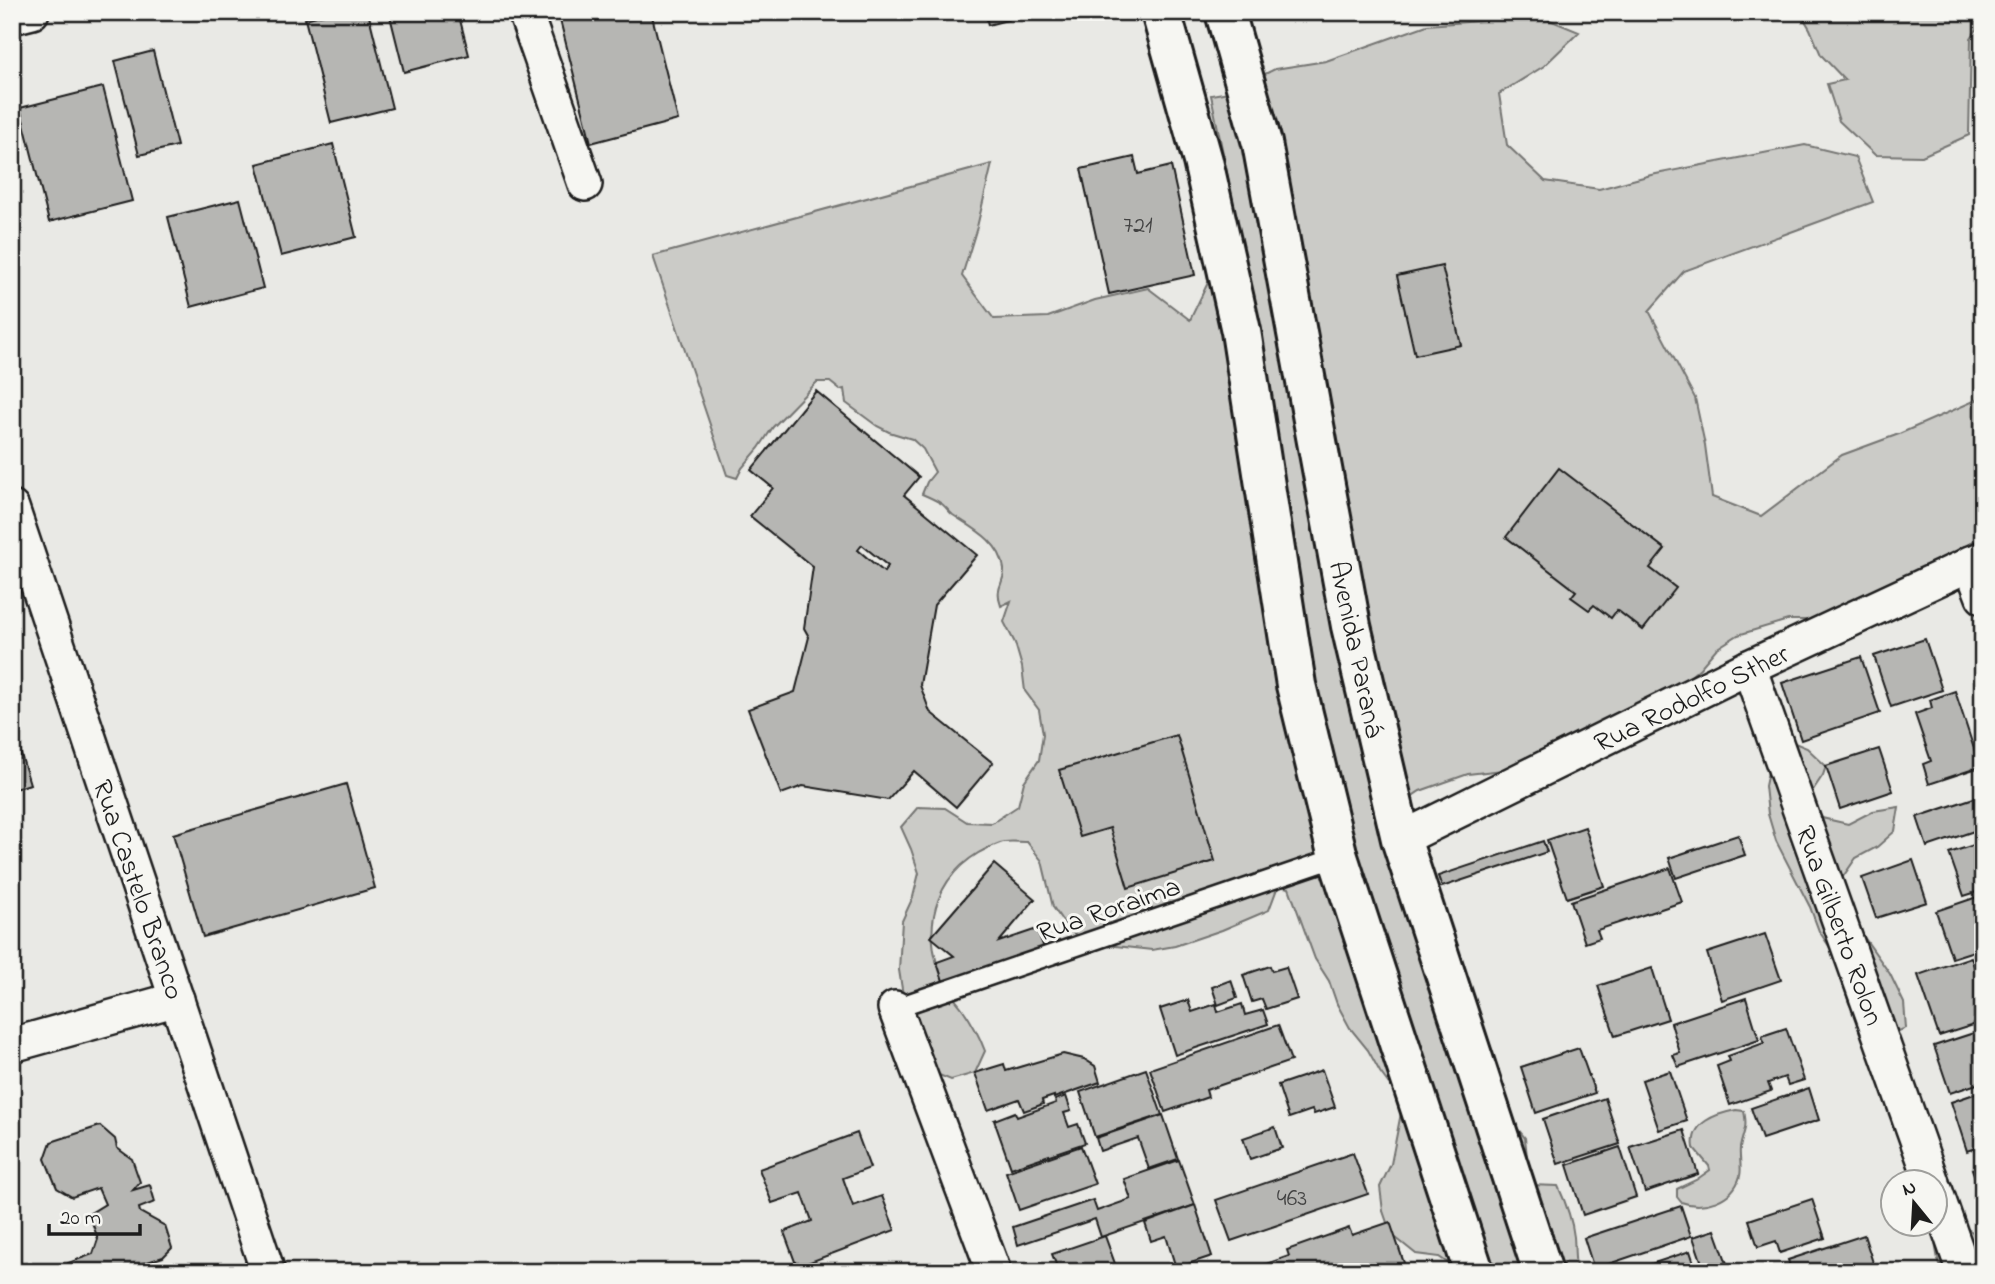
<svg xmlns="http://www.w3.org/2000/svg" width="1995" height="1284" font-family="'Indie Flower',sans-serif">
<rect width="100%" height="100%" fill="#e9e9e5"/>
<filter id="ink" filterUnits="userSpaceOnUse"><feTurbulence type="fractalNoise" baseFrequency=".0143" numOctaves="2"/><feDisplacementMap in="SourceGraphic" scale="14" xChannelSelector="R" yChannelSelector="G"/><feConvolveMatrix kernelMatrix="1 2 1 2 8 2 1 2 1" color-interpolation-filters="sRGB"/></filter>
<g filter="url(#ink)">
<!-- green -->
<g fill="#cbcbc7" stroke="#747472" stroke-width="2">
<path d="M 1530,12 L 1579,32 L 1544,66 L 1499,94 L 1507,145 L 1545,181 L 1599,189 L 1651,175 L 1805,145 L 1855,157 L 1873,202 L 1684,271 L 1649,311 L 1695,398 L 1705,445 L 1712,497 L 1761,516 L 1842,455 L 1899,434 L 1983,397 L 1983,540 L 1971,542 L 1950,557 L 1821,620 L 1788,620 L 1738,635 L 1716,649 L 1700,668 L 1685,681 L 1521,764 L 1503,770 L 1468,774 L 1420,791 L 1393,809 L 1506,1114 L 1525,1138 L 1530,1185 L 1558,1186 C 1566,1203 1572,1218 1574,1237 C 1575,1248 1574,1260 1577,1272 L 1461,1272 L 1439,1257 L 1416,1254 L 1391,1234 L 1383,1211 L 1380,1187 L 1391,1164 L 1401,1113 L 1394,1091 L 1380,1072 L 1368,1050 L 1350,1028 L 1337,1004 L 1329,981 L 1315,959 L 1289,888 L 1278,886 L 1269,910 L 1222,930 L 1175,946 L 1152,950 L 1097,944 L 1070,932 L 1053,907 L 1042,861 L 1027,842 C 1018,842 1008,840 1000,843 C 938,865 917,924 944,982 C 948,992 956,1000 962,1008 C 972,1022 979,1035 985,1051 L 975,1073 L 951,1080 L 927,1070 L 908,1027 L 899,970 L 902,921 L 913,897 L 919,873 L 911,849 L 901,827 L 918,807 L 945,808 L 967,822 L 992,823 L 1018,806 L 1024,782 L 1039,760 L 1043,734 L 1039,710 L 1025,691 L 1022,667 L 1015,643 L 1004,622 L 1011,601 L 1001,606 C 994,586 1005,584 1004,569 C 1001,542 973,528 953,515 C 949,512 946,507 942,504 C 936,500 929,497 922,494 L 927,482 L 935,472 L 923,449 L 912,439 L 889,432 L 877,426 L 846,403 L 844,389 L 840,390 L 830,382 L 817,382 L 773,427 L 759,448 L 742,468 L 737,478 L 727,475 L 653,256 L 992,164 L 977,227 L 962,276 L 994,319 L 1048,317 L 1095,300 L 1148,288 L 1190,320 L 1237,222 L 1211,95 L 1229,92 L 1275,69 L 1326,61 L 1427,25 L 1480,21 Z"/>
<polygon points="1800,12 1983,12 1983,20 1971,38 1969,135 1922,156 1875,155 1839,121 1827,84 1845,80 1821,55 1810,29"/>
<polygon points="1785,739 1807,748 1826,766 1823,775 1809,796 1822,818 1848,824 1873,811 1899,807 1895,831 1877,847 1856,858 1840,881 1859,930 1890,974 1904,1003 1906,1028 1884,1037 1861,1024 1849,1003 1833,952 1819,931 1810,907 1776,841 1768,814 1765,786 1770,762"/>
<path d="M 1736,1110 L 1744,1111 C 1748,1130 1743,1131 1740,1148 C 1739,1157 1742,1167 1740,1176 C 1733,1201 1703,1210 1681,1202 L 1677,1197 L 1677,1189 L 1696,1180 L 1710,1170 L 1709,1166 L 1694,1148 C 1690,1122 1716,1114 1736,1110 Z"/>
<polygon points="1955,1222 1978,1235 1983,1240 1983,1272 1943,1272 1938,1260 1934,1237"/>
</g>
<!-- building -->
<g fill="#b6b6b3" stroke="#1c1c1c" stroke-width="2" fill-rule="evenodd">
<polygon points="332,12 368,12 392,108 331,123 305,19"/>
<polygon points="389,12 458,12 469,55 404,72"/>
<polygon points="558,12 651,12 678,120 591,143"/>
<polygon points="678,12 701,12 679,18"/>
<polygon points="985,12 1037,12 988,25"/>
<polygon points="153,51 177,146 139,155 115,61"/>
<polygon points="103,87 132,201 49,222 20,108"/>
<polygon points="333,144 356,237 281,256 257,164"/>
<polygon points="1134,157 1138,174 1171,166 1195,275 1109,294 1081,169"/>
<polygon points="240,199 263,288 191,307 168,217"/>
<polygon points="1442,266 1461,345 1415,355 1397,276"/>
<path d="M 816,391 L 919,477 L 904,495 L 977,555 L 934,605 L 920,685 L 930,712 L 993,763 L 956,807 L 914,771 L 888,800 L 803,786 L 781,794 L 748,709 L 795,692 L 809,637 L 804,628 L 813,567 L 750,516 L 773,488 L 751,470 ZM 862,545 L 888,566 L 884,572 L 858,550 Z"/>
<polygon points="1559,468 1665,549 1650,568 1676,588 1643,630 1617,610 1611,618 1594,605 1589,610 1571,597 1576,591 1506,537"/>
<polygon points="1925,639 1942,690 1891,707 1874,656"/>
<polygon points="1861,657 1880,713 1801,740 1782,683"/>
<polygon points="1955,691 1980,767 1929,784 1923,764 1931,761 1915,714 1932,708 1930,700"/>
<polygon points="12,725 30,784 12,790"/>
<polygon points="1177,735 1215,861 1128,888 1110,828 1080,837 1059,770"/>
<polygon points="1879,749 1893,791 1840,809 1826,766"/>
<polygon points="346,784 375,888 203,937 173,834"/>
<polygon points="1983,795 1983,828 1927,847 1917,817"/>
<polygon points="1585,827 1604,886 1567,898 1547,840"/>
<polygon points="1738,835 1745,855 1676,878 1669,858"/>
<polygon points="1543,841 1547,852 1442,887 1438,876"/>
<polygon points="1983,842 1983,890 1964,896 1949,853"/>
<polygon points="1913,860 1927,902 1876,918 1862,878"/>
<polygon points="994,864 1035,899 999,942 1037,929 1045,951 944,984 937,962 954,956 931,937"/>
<polygon points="1670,868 1682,902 1597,930 1600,938 1585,943 1571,901"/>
<polygon points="1983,895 1983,948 1952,958 1936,911"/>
<polygon points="1765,934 1781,980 1722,1000 1707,953"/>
<polygon points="1971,957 1983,994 1983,1022 1939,1036 1918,975"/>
<polygon points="1270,966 1272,971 1286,967 1297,999 1266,1009 1262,999 1252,1002 1243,975"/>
<polygon points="1652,968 1668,1019 1615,1036 1598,986"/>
<polygon points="1231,980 1237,998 1218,1005 1212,987"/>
<polygon points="1746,998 1759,1040 1678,1067 1673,1055 1680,1053 1671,1023"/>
<polygon points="1188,1000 1192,1012 1216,1004 1218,1012 1242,1004 1245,1015 1263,1010 1268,1024 1175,1055 1160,1009"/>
<polygon points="1278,1025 1291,1061 1206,1090 1208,1097 1165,1112 1150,1069"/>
<polygon points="1786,1028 1804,1080 1788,1085 1785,1077 1768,1083 1771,1091 1730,1105 1717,1066 1730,1061 1728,1056 1764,1043 1762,1036"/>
<polygon points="1983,1030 1983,1082 1950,1093 1934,1046"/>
<polygon points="1579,1048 1595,1093 1536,1113 1521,1067"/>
<polygon points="1063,1054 1084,1059 1095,1066 1100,1082 1054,1098 1054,1096 1042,1100 1043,1104 1024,1111 1019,1099 988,1110 975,1073 1004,1064 1006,1071"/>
<polygon points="1146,1069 1162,1115 1095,1137 1080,1092"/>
<polygon points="1322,1070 1335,1107 1314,1114 1312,1110 1289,1118 1278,1085"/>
<polygon points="1670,1071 1687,1121 1659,1130 1642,1080"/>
<polygon points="1809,1088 1819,1120 1762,1139 1751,1108"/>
<polygon points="1983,1091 1983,1145 1967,1151 1951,1102"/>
<polygon points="1066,1096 1071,1111 1064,1113 1069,1127 1078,1124 1085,1143 1011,1168 994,1120 1015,1112 1017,1117 1056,1103 1055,1100"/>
<polygon points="1605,1098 1620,1144 1558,1164 1543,1119"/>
<polygon points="1163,1115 1178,1159 1149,1169 1138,1138 1100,1151 1096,1138"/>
<polygon points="100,1126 115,1139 117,1148 132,1159 140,1182 133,1190 150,1185 155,1202 139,1208 140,1212 165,1226 172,1248 163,1257 116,1272 71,1272 68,1263 93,1254 98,1239 89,1214 105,1204 98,1188 72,1197 57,1188 45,1159 51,1142"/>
<polygon points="1275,1127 1282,1148 1250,1159 1243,1138"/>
<polygon points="1684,1130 1698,1174 1645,1192 1630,1147"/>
<polygon points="857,1133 870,1168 843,1178 853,1206 882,1196 895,1230 797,1267 784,1232 812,1221 802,1193 772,1203 759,1169"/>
<polygon points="1081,1146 1095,1184 1019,1210 1006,1172"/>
<polygon points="1620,1147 1636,1197 1583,1215 1567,1165"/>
<polygon points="1353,1153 1368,1194 1231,1241 1216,1200"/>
<polygon points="1179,1160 1195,1205 1101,1237 1095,1219 1018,1245 1013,1227 1093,1200 1097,1211 1131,1199 1124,1179"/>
<polygon points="1983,1166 1983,1200 1972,1169"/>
<polygon points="1812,1199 1825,1238 1780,1253 1776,1241 1758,1247 1749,1220"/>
<polygon points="1195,1205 1212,1256 1176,1268 1166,1236 1151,1241 1145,1223"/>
<polygon points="1681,1206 1691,1236 1594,1269 1584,1238"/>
<polygon points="1390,1222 1406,1269 1398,1272 1253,1272 1252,1269 1289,1256 1287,1250 1349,1228 1352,1235"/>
<polygon points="1715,1230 1730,1272 1705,1272 1693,1237"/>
<polygon points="1864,1235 1876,1272 1792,1272 1788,1260"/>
<polygon points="1105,1236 1118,1272 1059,1272 1052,1254"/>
<polygon points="1690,1251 1697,1272 1634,1272 1633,1270"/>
<polygon points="1188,1265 1191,1272 1168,1272"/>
</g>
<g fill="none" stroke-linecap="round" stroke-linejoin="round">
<defs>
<polyline id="service" points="895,1008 1338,857"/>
<g id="minor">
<polyline points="525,12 585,184"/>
<polyline points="12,17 32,12"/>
<polyline points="12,508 268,1272"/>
<polyline points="1970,563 1983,597"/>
<polyline points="1749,667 1932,1182"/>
<polyline points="1401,839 1749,667 1983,558"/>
<polyline points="895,1008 994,1272"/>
<polyline points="12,1045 177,999"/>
<polyline points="1936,1192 1964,1272"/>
</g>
<g id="primary">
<polyline points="1161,12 1203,161 1241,331 1296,685 1338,857 1474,1272"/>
<polyline points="1225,12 1262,143 1351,626 1401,839 1543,1272"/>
</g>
</defs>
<!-- service casing -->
<use href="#service" stroke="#1c1c1c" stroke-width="23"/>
<!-- minor casing -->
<use href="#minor" stroke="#1c1c1c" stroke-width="38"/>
<!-- primary casing -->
<use href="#primary" stroke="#1c1c1c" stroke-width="44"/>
<!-- service -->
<use href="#service" stroke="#f6f6f2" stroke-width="18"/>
<!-- minor -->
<use href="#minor" stroke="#f6f6f2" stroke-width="33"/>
<!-- primary -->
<use href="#primary" stroke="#f6f6f2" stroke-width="38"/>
</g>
</g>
<g text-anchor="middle" stroke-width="6" stroke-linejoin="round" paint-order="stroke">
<!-- number labels -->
<g font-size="24" fill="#424242">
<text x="1138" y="232">721</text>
<text x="1292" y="1205">463</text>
</g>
<!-- street labels -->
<g font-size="28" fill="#1c1c1c" stroke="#f6f6f2">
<text transform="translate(1358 649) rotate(78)" y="10">Avenida Paraná</text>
<text transform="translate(1691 697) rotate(-26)" y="10">Rua Rodolfo Sther</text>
<text transform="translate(140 889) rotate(71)" y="10">Rua Castelo Branco</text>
<text transform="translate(1108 908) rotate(-19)" y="10">Rua Roraima</text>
<text transform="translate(1841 925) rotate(70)" y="10">Rua Gilberto Rolon</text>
</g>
</g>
<!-- margin -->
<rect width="1995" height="1284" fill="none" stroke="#f6f6f2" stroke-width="42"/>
<rect x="21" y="21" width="1953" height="1242" fill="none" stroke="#1c1c1c" stroke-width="2.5" filter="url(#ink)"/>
<!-- north arrow -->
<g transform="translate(1914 1203) rotate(342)"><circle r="33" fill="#f6f6f2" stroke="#9f9f9c" stroke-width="2"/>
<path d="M0-5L12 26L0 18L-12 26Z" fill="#1c1c1c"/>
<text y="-10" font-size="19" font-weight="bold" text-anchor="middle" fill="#1c1c1c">N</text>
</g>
<!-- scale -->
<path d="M49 1224v10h91v-10" fill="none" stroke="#1c1c1c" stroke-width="3.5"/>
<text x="60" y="1224" font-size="21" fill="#1c1c1c" stroke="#f6f6f2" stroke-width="5" paint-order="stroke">20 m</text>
</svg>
